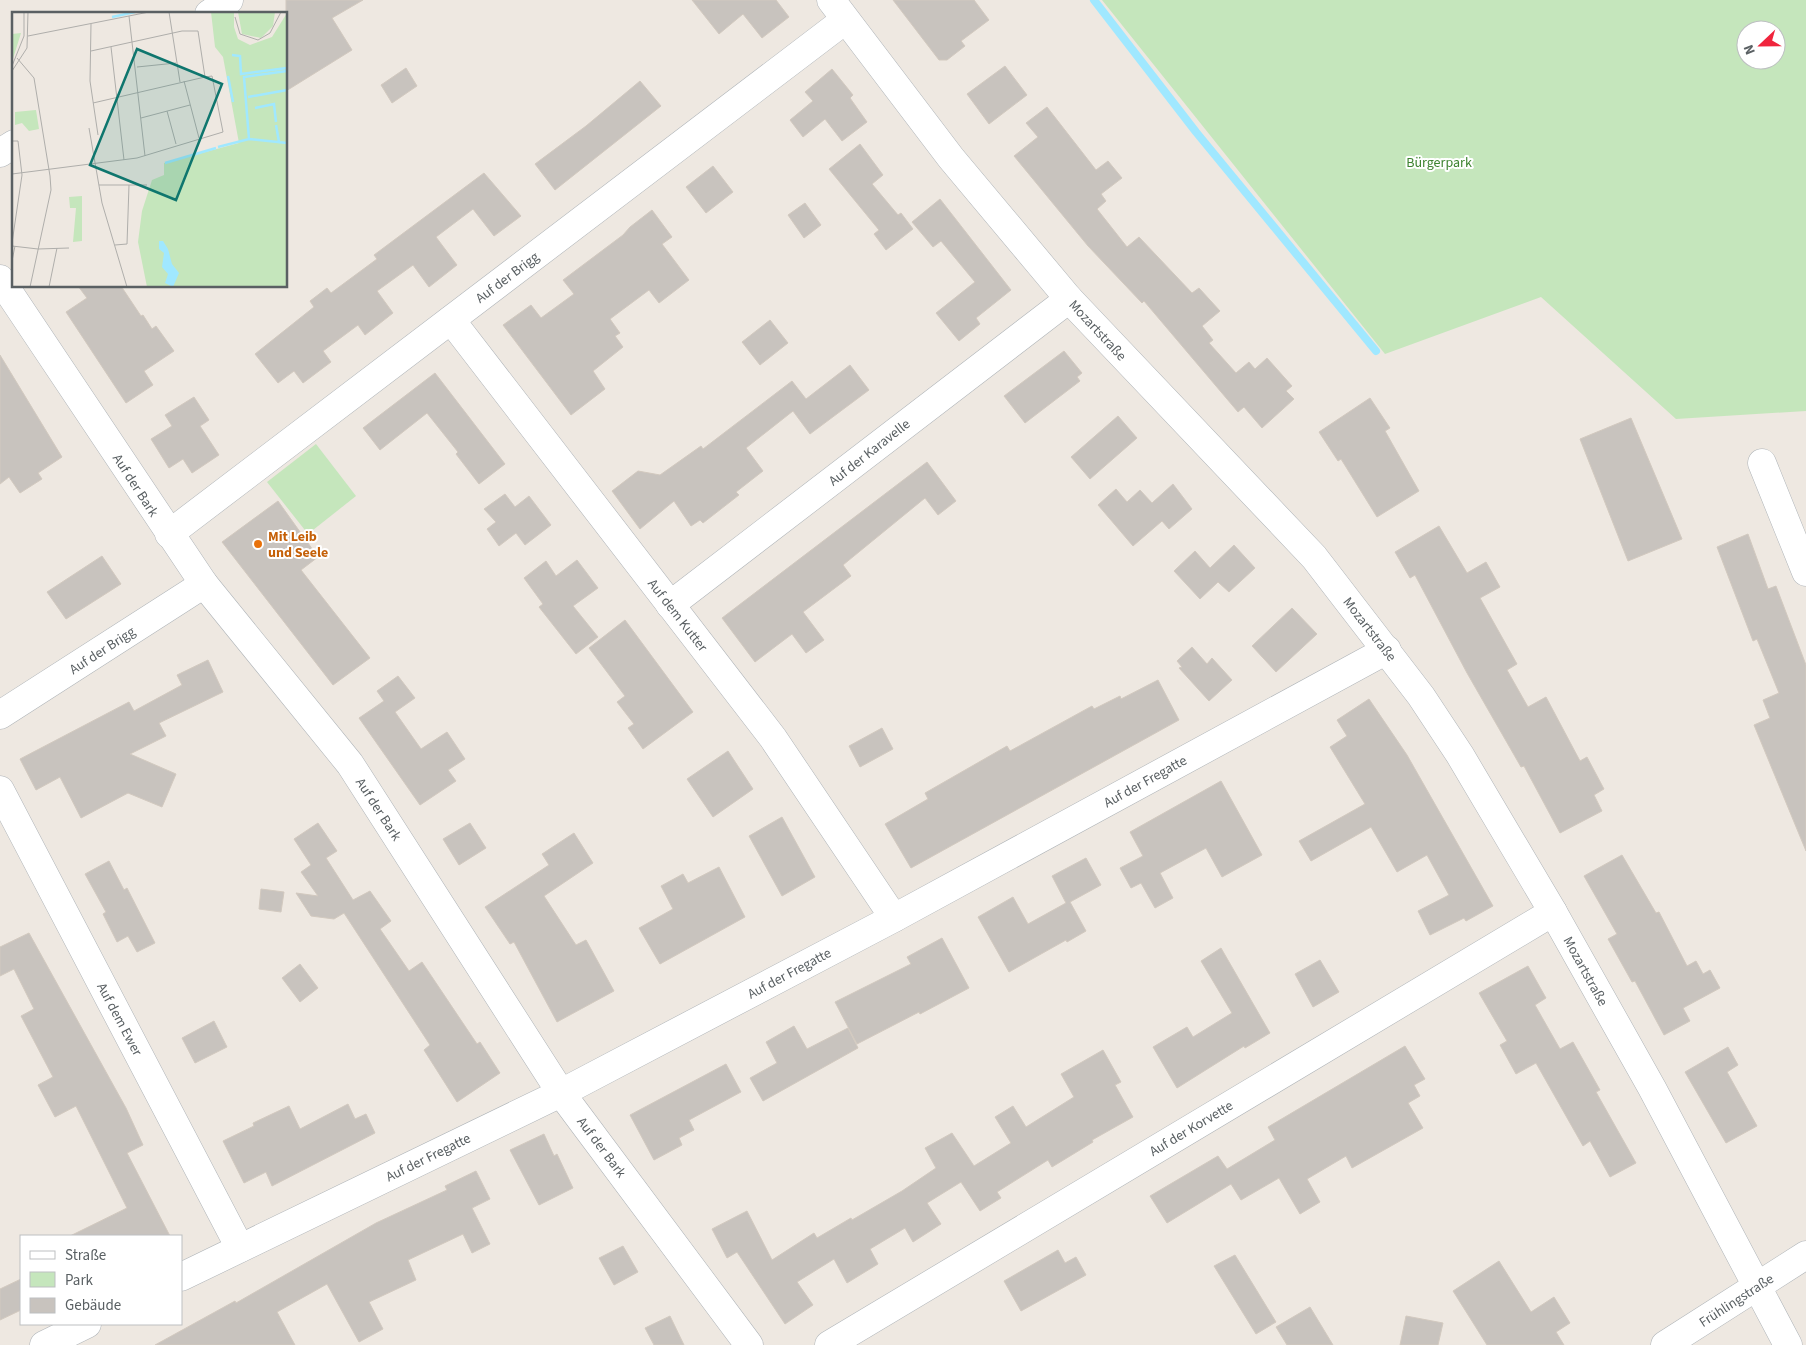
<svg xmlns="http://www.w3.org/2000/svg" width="1806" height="1345" font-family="'Source Sans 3',sans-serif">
<rect width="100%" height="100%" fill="#eee8e1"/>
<!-- green -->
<g fill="#c5e6bc" fill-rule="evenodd">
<path d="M 1102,0 L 1806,0 L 1806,411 L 1676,419 L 1541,297 L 1385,354 ZM 1746,30 L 1776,30 L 1776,60 L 1746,60 Z"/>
<polygon points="316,444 356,496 308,534 267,482"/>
</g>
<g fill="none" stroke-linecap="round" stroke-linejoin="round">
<!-- stream -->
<polyline stroke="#a0e8ff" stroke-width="8" points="1094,0 1196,132 1376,351"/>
</g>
<!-- building -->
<g fill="#c8c3be" stroke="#d2c9bf">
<polygon points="286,0 363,0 332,18 352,50 286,91"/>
<polygon points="692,0 776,0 789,17 762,38 743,14 719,34"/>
<polygon points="893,0 974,0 989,20 961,41 965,46 947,60 939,60"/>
<polygon points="1005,66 1027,95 989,124 967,94"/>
<polygon points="406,68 417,86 392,103 381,85"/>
<polygon points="832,69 853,95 850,98 867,122 842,141 825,119 803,137 790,120 813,101 805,92"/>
<polygon points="640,81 661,106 555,190 535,164 586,126"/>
<polygon points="1047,107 1096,170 1108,161 1122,178 1101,194 1106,201 1097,209 1127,247 1139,237 1192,293 1199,288 1220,311 1202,326 1213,340 1209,343 1236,373 1249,362 1255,369 1267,358 1292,386 1286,391 1294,399 1262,428 1244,407 1238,412 1144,301 1142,303 1088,246 1014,156 1038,137 1026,123"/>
<polygon points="860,144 883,175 872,184 898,215 901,213 913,229 886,250 874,234 879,230 829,169"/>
<polygon points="713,166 733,192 706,213 686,187"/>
<polygon points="484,173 521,216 494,236 473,209 436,237 457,265 429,287 413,265 377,291 393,313 365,335 358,325 323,351 331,362 303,383 294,371 278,383 255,354 314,307 310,301 327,288 331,293 377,259 374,255"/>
<polygon points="940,199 1011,290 976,318 980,324 959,341 936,313 975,282 941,241 933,247 912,222"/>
<polygon points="805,203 821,225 804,238 788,215"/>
<polygon points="652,210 672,237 662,244 689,280 659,303 649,290 610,319 620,333 615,336 623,347 593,371 605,389 571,415 503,325 531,305 541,318 574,294 563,280 623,235 630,227"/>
<polygon points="78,286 121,286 141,316 143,315 152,329 156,326 174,351 144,371 153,385 126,403 66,312 87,298"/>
<polygon points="770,320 788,343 760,365 742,342"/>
<polygon points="1064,351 1082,373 1077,377 1080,381 1025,423 1004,396"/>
<polygon points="0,355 62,457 38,473 42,479 20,493 9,477 0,484"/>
<polygon points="850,365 869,390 810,434 793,411 746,448 763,471 736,492 739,495 703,523 700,520 691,526 674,501 640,529 612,491 638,471 660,475 701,446 703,449 792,381 806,399"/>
<polygon points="435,373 505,464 479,484 456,454 458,452 427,413 380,450 363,428"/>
<polygon points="194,397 209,420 200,426 219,455 192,473 183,459 169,468 151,439 172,426 165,415"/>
<polygon points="1370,398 1390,428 1385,431 1419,491 1377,517 1341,459 1338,461 1319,432"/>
<polygon points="1118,416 1137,438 1090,479 1071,457"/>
<polygon points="1631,418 1682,539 1628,561 1580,439"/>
<polygon points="927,462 956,501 938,515 925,498 843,565 851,576 803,612 824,640 806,653 792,634 755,662 722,618"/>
<polygon points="1173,484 1192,509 1169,529 1162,521 1133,546 1098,505 1116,489 1127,502 1140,490 1152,503"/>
<polygon points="505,494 515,507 529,496 551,525 525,545 516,533 499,546 487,529 496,522 484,509"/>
<polygon points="278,501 318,557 301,570 370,658 333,685 222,542"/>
<polygon points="1439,526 1467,573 1486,562 1500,587 1480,598 1517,664 1507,670 1528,707 1546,697 1580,761 1587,757 1604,789 1594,795 1602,811 1560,833 1524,766 1521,767 1467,673 1415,575 1410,578 1395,552"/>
<polygon points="1748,534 1768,589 1776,586 1806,665 1806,851 1754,725 1770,718 1763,700 1779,693 1757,639 1753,641 1717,547"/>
<polygon points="1234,545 1255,568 1229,592 1218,582 1200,599 1174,571 1195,551 1210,568"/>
<polygon points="102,556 121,584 66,619 47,592"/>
<polygon points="577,560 598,588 573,606 598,637 576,654 539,607 543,604 524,578 546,561 556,576"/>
<polygon points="1292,608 1317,634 1276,672 1252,646"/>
<polygon points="625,620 693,712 643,749 628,728 634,724 617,702 625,696 589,648"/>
<polygon points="1192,647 1207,664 1212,658 1232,680 1209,701 1179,668 1182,667 1177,661"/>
<polygon points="208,660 223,692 159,723 166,736 130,754 176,774 162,807 128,793 81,818 60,777 36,790 20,759 129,702 134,711 182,685 177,675"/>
<polygon points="398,676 415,698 395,712 421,749 447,732 465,759 448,770 456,781 420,805 359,718 384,701 377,691"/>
<polygon points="1158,680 1179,720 911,868 885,824 928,799 925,793 1007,746 1010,751 1092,706 1094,709 1120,696 1121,699"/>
<polygon points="1369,699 1407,755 1493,906 1466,921 1464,918 1430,935 1418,911 1449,895 1427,855 1397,872 1371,827 1311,861 1299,841 1365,804 1330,747 1347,736 1337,720"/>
<polygon points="882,728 893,749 860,767 849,746"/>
<polygon points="728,751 753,789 713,817 687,779"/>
<polygon points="1221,781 1262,855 1222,877 1206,848 1160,873 1173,898 1155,908 1141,883 1131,888 1120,868 1143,856 1130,832"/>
<polygon points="782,817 815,877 782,896 749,836"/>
<polygon points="318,823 337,851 326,858 353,900 370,891 391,921 380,929 409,971 422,962 477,1044 480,1042 500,1073 457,1102 424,1050 430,1045 344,913 334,919 311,916 296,893 318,896 301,872 311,865 294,839"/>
<polygon points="470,823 486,848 459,865 443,839"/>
<polygon points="574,833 593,863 544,896 576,945 586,940 614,991 557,1022 514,942 510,944 485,907 549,865 542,854"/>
<polygon points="1622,855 1656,913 1659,912 1687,966 1696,961 1703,974 1710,970 1720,988 1683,1008 1690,1021 1664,1035 1635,981 1632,982 1608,939 1617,934 1584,876"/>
<polygon points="1086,858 1101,885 1070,902 1086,931 1067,942 1066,940 1009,972 978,917 1013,897 1028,924 1066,903 1052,876"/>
<polygon points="109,861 124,890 127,888 155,943 137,952 128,936 117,942 103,914 106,912 85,874"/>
<polygon points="719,867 745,917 660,964 639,928 673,909 661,886 683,874 688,883"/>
<polygon points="261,889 284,892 281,912 259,909"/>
<polygon points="29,933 126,1108 143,1145 127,1153 170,1236 70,1236 127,1208 76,1106 55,1117 38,1085 53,1077 21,1016 34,1009 14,969 0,976 0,947"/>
<polygon points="942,938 969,988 920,1014 919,1012 857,1044 835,1002 911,964 907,957"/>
<polygon points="1221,948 1270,1033 1245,1048 1244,1046 1177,1088 1153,1047 1187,1027 1193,1037 1232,1013 1201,961"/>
<polygon points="1320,960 1339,992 1313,1007 1295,974"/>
<polygon points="300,964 318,988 300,1002 282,978"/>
<polygon points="1528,966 1546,998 1535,1005 1560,1049 1573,1042 1600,1090 1596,1092 1636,1163 1610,1177 1590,1141 1583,1146 1536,1063 1516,1074 1500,1045 1507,1041 1479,993"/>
<polygon points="214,1021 227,1047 195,1063 182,1038"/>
<polygon points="794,1026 807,1049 848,1028 858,1048 763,1101 750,1078 777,1063 766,1042"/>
<polygon points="1405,1046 1425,1079 1414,1085 1420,1096 1408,1103 1423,1128 1352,1168 1346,1156 1307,1179 1320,1202 1300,1214 1279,1178 1241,1200 1231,1184 1167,1223 1150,1196 1218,1156 1227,1169 1275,1140 1268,1127"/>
<polygon points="1728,1047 1738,1065 1727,1072 1757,1126 1726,1143 1685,1072"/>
<polygon points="1103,1050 1121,1082 1115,1085 1133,1117 1092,1140 1093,1142 1052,1167 1048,1160 997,1192 1001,1198 980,1211 961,1182 927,1203 941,1224 913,1242 905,1228 870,1249 878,1264 847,1283 834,1259 797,1282 813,1305 785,1324 737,1252 727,1258 712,1229 747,1211 772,1260 814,1233 817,1238 851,1218 852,1220 902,1191 936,1168 925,1148 952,1133 974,1166 1011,1143 995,1117 1013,1106 1026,1127 1074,1097 1061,1074"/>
<polygon points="726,1064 741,1092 689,1120 694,1130 679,1138 682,1145 654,1160 630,1115"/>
<polygon points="348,1104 355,1119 366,1114 375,1133 272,1186 266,1172 244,1183 223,1141 254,1126 253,1123 289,1106 300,1129"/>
<polygon points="544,1134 554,1156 557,1154 573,1188 539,1205 510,1150"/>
<polygon points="476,1171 490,1199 472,1208 490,1244 472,1253 463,1234 408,1260 416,1280 369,1302 383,1329 359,1342 327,1284 277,1312 295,1345 155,1345 235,1301 236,1303 376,1223 447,1190 445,1186"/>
<polygon points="623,1246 638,1272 614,1285 599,1258"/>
<polygon points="1058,1250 1065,1263 1076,1257 1086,1275 1021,1311 1004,1281"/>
<polygon points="1235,1255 1276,1322 1256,1334 1214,1266"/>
<polygon points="1499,1261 1531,1312 1554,1297 1570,1323 1556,1332 1564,1345 1487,1345 1453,1291"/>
<polygon points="21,1279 21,1310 0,1320 0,1289"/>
<polygon points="1310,1307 1333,1345 1287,1345 1276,1327"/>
<polygon points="670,1316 684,1345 654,1345 645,1328"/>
<polygon points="1406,1316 1443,1323 1438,1345 1400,1345"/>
</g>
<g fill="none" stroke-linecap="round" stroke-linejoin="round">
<defs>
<g id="minor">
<polyline points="831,0 951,158 1069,299 1314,557 1421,696 1460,755 1553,912 1652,1088 1788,1345"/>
<polyline points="209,14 229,0"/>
<polyline points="0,153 14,144"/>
<polyline points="0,279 204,584 350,764 561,1093 749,1345"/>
<polyline points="451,320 773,738 894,918"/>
<polyline points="1762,463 1806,572"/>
<polyline points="169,534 845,20"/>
<polyline points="670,605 1069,299"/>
<polyline points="0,715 204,584"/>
<polyline points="0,790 240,1248"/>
<polyline points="181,1277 561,1093 894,918 1387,650"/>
<polyline points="44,1345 87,1324"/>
<polyline points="829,1345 1553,912"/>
<polyline points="1665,1345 1806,1255"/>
</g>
</defs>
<!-- minor casing -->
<use href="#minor" stroke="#afb4b8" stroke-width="29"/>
<!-- minor -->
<use href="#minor" stroke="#fff" stroke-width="28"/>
</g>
<!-- markers -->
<circle fill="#e8710a" stroke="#fff" stroke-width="2" cx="258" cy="544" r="5"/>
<g text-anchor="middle" stroke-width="4" stroke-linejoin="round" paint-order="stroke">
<!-- park labels -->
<g font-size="14" fill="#3d8330" stroke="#fff">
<text x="1439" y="167">Bürgerpark</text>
</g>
<!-- street labels -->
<g font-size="14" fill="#5a6063" stroke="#fff">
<text transform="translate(507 277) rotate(-37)" y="5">Auf der Brigg</text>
<text transform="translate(1098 330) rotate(47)" y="5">Mozartstraße</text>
<text transform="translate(869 452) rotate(-38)" y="5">Auf der Karavelle</text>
<text transform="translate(136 485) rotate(57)" y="5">Auf der Bark</text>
<text transform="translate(678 615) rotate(52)" y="5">Auf dem Kutter</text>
<text transform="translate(1370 629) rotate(52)" y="5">Mozartstraße</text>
<text transform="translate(102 650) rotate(-33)" y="5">Auf der Brigg</text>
<text transform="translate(1145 781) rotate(-29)" y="5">Auf der Fregatte</text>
<text transform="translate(379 809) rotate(57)" y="5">Auf der Bark</text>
<text transform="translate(1586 971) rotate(61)" y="5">Mozartstraße</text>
<text transform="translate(789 973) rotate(-28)" y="5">Auf der Fregatte</text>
<text transform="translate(120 1019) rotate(62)" y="5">Auf dem Ewer</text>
<text transform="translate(1191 1128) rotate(-31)" y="5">Auf der Korvette</text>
<text transform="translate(602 1147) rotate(53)" y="5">Auf der Bark</text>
<text transform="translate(428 1157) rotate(-26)" y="5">Auf der Fregatte</text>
<text transform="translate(1736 1300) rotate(-33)" y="5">Frühlingstraße</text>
</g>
<!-- food labels -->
<g font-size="14" font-weight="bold" fill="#c56008" stroke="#fff" text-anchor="start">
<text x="268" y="541">Mit Leib<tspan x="268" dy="16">und Seele</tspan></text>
</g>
</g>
<!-- overview -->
<g transform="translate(12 12)">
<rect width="275" height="275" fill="#eee8e1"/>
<path d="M 199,0 L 222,0 L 222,15 L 226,27 L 238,33 L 260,25 L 275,1 L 275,275 L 135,275 L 126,230 L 130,199 L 140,168 L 152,163 L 152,151 L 227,131 L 211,45 L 203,35 ZM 226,0 L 263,0 L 261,14 L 249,26 L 230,22 ZM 9,21 L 0,50 L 0,22 ZM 24,98 L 27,117 L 17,119 L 10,111 L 3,113 L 3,100 ZM 70,184 L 70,229 L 61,230 L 64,196 L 58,196 L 57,185 Z" fill="#c5e6bc"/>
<path d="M 147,229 L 151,229 L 156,237 L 160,252 L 167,261 L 161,275 L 153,271 L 156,262 L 150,255 L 152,241 L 147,237 Z" fill="#a0e8ff"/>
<path fill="none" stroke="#a0e8ff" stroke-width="2.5" d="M 100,5 L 123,0M 220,43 L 228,44 L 229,62 L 275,56M 216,64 L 221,90M 236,85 L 275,78M 243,96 L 262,92 L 264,110M 264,113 L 267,130M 237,127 L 232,65 L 275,59M 206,135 L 237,127 L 275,131M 153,151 L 204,136"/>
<path fill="none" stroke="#afaeab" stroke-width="1" d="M 157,0 L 168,70M 117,4 L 133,144M 223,5 L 228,22 L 246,28 L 258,21 L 269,0M 79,12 L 78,69 L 86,123M 16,24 L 137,0M 99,35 L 112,148M 5,46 L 22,66 L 38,164 L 39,178 L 18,275M 0,54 L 12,24 L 12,0M 125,55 L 164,51M 0,59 L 15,36 L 16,0M 172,69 L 187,126M 81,91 L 193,65M 155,99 L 164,132M 129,106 L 178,93M 77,116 L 90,191 L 115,275M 0,129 L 6,129 L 10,163 L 0,231M 0,162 L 125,146 L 211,120 L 200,64 L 193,65 L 186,19 L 170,19 L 79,39M 87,173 L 135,173M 103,233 L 115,232 L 117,173M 0,234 L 26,237 L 57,236M 0,249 L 3,234M 37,275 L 45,236"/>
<path fill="#0f766e" fill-opacity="0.15" stroke="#0f766e" stroke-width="2.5" d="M 125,37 L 210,72 L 164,188 L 78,153 Z"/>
<rect width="275" height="275" fill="none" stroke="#5a6063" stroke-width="2.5"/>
</g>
<!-- legend -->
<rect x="20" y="1235" width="162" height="90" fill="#ffffff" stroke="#bdbfc1"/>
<rect x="30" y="1251" width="25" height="8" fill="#ffffff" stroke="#bdbfc1"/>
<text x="65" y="1260" font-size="15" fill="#5a6063">Straße</text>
<rect x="30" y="1272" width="25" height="15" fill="#c5e6bc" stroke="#bdbfc1"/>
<text x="65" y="1285" font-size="15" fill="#5a6063">Park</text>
<rect x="30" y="1298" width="25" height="15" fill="#c8c3be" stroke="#bdbfc1"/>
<text x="65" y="1310" font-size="15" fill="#5a6063">Gebäude</text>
<!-- north arrow -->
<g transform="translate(1761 45) rotate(248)"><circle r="24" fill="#ffffff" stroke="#bdbfc1"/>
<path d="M0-4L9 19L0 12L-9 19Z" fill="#f0253d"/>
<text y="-8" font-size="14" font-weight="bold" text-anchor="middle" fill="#5a6063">N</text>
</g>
</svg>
